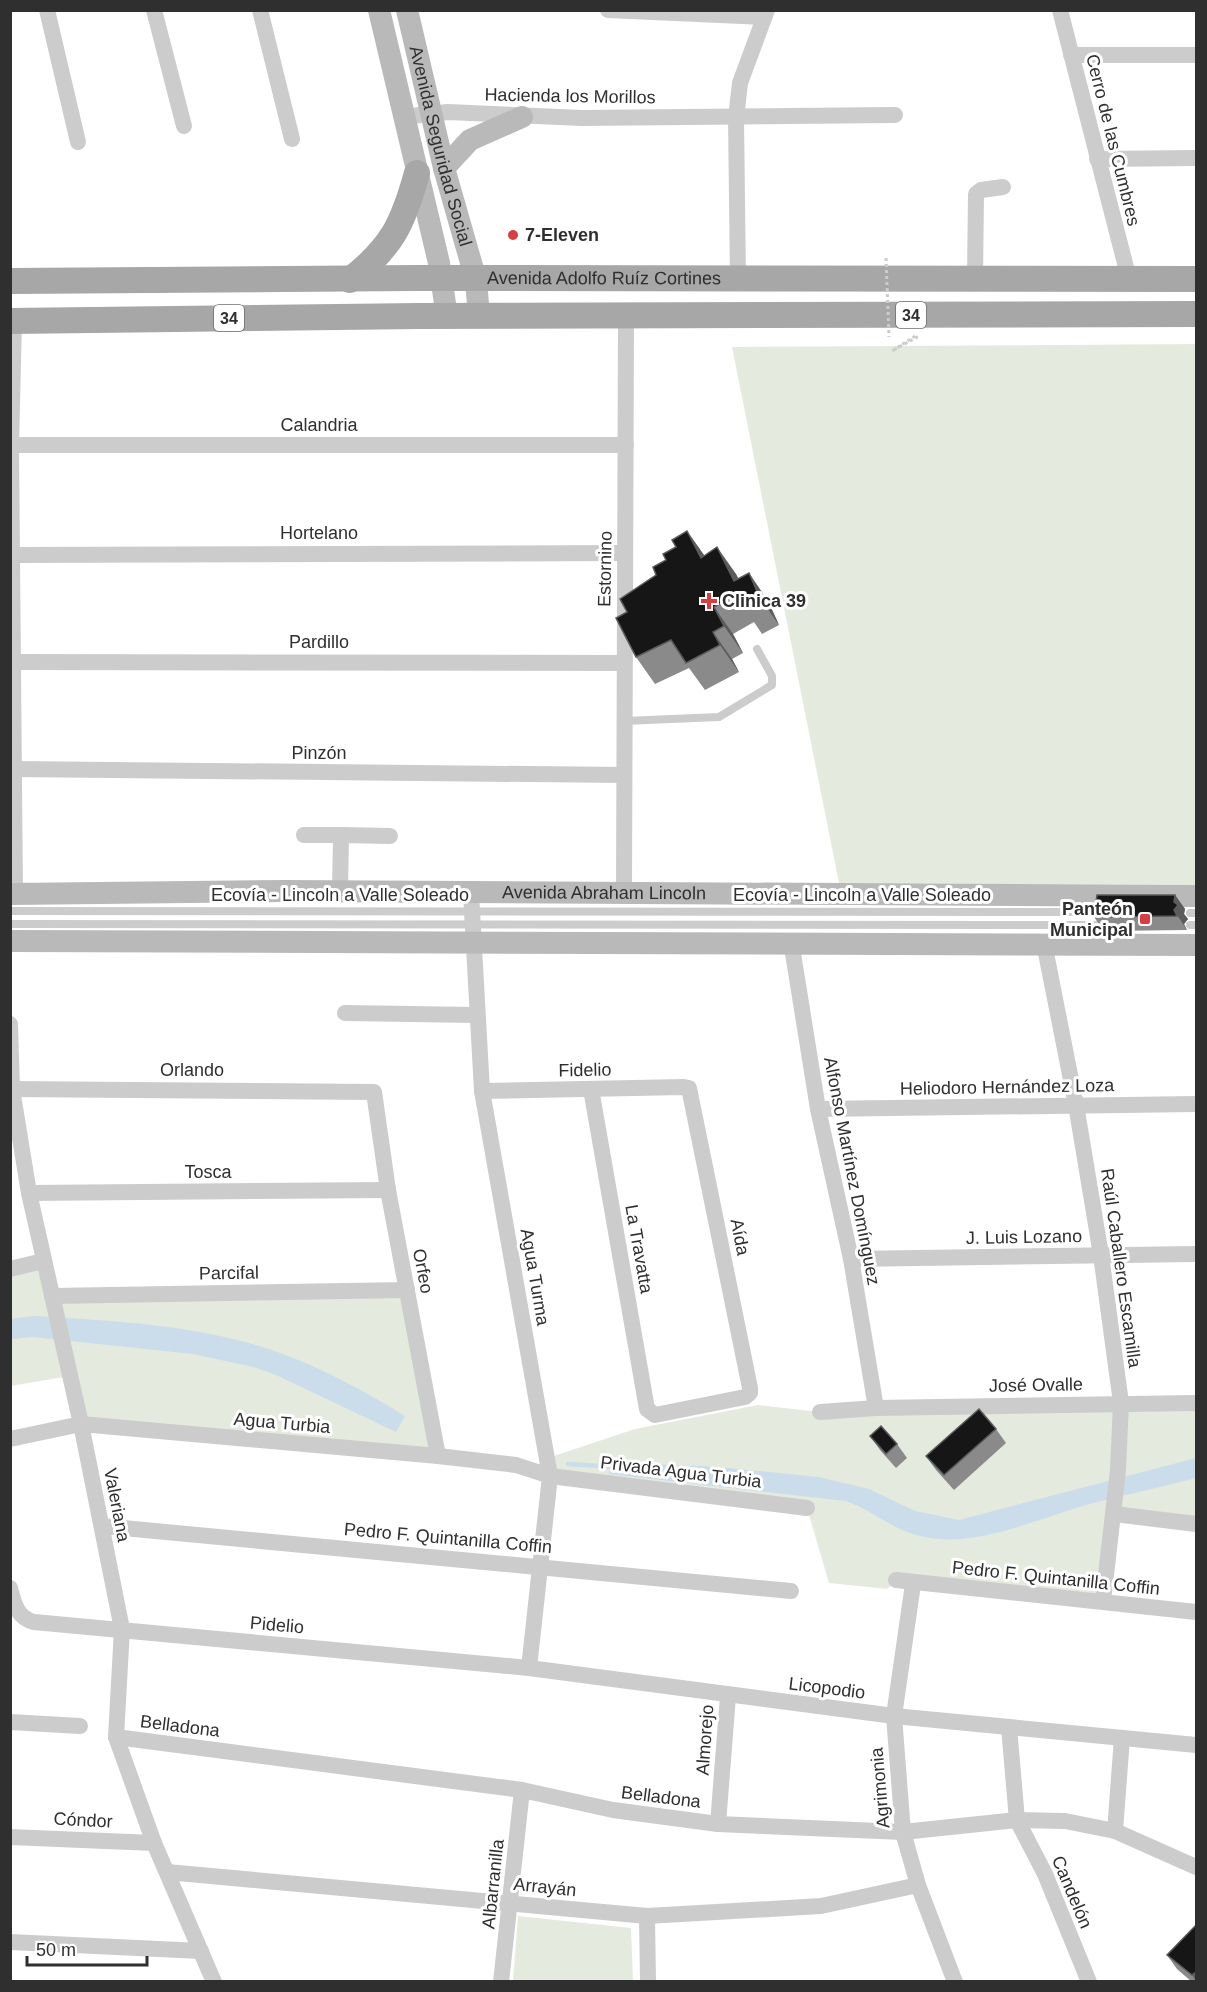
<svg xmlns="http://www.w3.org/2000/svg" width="1207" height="1992" font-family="Helvetica,sans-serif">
<rect width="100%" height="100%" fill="#fff"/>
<!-- green -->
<g fill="#e4ebde">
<polygon points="1196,344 1196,885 839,883 732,347"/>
<polygon points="43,1261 52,1296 407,1290 438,1456 81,1424 70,1376 11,1386 10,1269"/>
<polygon points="1196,1403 1196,1524 1114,1515 1103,1601 896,1581 887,1589 829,1583 807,1508 550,1476 551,1457 635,1429 758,1405 820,1412"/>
<polygon points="518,1916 631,1928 633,1981 513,1981"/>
</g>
<!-- water -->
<g fill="#cbdcea">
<path d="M 34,1316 C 116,1321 205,1325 283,1354 C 326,1370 366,1392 405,1416 L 396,1432 L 276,1375 L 253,1367 L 193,1354 L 33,1337 L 11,1339 L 10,1319 Z"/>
<path d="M 1196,1458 L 1196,1478 C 1162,1487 1128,1494 1094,1503 C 1040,1517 975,1550 920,1536 C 893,1530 872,1510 846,1501 L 609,1474 L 611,1462 L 718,1467 L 819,1477 L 869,1489 L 915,1511 L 959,1520 Z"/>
</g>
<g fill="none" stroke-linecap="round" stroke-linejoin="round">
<!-- stream -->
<polyline stroke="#cbdcea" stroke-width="4.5" points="568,1464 615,1467"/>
<!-- path -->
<polyline stroke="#ccc" stroke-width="3" stroke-dasharray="3 3" stroke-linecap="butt" points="915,336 892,351 919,336"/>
<!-- lane -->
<g stroke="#ccc" stroke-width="8">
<polyline points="624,721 719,717 772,685 772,676 757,649"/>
<polyline points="10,911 1101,912"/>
<polyline points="1190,913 1196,913"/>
<polyline points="10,924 1101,925"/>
<polyline points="1190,925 1196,925"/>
</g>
<!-- street -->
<g stroke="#ccc" stroke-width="16">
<polyline points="47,10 78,142"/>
<polyline points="154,10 184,126"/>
<polyline points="260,10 292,139"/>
<polyline points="608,10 764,17"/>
<polyline points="1060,10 1129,279"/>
<polyline points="1071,55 1196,55"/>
<polyline points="402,117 448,112 582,118 895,115"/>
<polyline points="1097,159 1196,158"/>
<polyline points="975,278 976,194 981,190 1003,187"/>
<polyline points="738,280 736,118 740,83 767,10"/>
<polyline points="14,321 11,445 15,894"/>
<polyline points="11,445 626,445"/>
<polyline points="13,555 625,553"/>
<polyline points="14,662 624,663"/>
<polyline points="15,769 623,775"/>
<polyline points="304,835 341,835"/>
<polyline points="340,892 341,835 390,836"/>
<polyline points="471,893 482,1091 550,1476 529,1668"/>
<polyline points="624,894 626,316"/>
<polyline points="791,941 818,1109 851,1259 876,1408"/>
<polyline points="1044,943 1076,1105 1101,1255 1121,1403 1118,1470 1103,1601"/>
<polyline points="345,1013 477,1015"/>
<polyline points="10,1024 12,1089 29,1193 81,1424 122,1629 116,1737 154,1843 214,1982"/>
<polyline points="10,1089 374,1092 388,1190 438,1456"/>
<polyline points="482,1091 684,1087 689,1088 750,1388 750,1393 745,1397 655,1415 647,1409 591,1089"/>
<polyline points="818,1109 1196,1104"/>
<polyline points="29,1193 388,1190"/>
<polyline points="851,1259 1196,1254"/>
<polyline points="10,1269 43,1261"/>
<polyline points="52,1296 407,1290"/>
<polyline points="820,1412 876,1408 1196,1403"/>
<polyline points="10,1439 81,1424 438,1456 516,1465 550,1476 807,1508"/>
<polyline points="1114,1514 1196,1524"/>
<polyline points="102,1526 791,1591"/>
<polyline points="896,1580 1196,1612"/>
<polyline points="913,1584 894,1716 903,1832 918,1885 955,1982"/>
<path d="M 10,1588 C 14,1603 17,1618 34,1622 L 529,1668 L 894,1716 L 1196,1745"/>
<polyline points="10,1722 80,1726"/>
<polyline points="1009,1727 1017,1820 1045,1874 1089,1982"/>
<polyline points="116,1737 522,1790 613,1810 718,1824 903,1832 1017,1820 1065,1821 1115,1831 1196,1867"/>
<polyline points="718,1824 728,1696"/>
<polyline points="1115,1831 1122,1738"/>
<polyline points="10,1837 154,1843"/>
<polyline points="167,1872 647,1916 821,1906 918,1885"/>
<polyline points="647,1916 648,1982"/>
<polyline points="10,1942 201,1951"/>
<polyline points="501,1982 522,1790"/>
</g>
<!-- secondary -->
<g stroke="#b9b9b9" stroke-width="22">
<polyline points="379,10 439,263 447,317"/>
<path id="s1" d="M 407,10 L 444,168 L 476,280 L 479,316"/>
<polyline points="444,168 470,140 522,117"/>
<path id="s2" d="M 10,894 L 286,891 L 1196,896"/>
<polyline points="10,941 1196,945"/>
</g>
<!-- primary -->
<g stroke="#a7a7a7" stroke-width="26">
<path d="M 350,280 C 392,247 403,224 417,173"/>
<path id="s3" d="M 10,281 L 413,278 L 1196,279"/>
<polyline points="10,321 420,316 1196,314"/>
</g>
<!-- path-bridge -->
<polyline stroke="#ccc" stroke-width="3" stroke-dasharray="3 3" stroke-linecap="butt" points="886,258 889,337"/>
</g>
<!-- wall -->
<g fill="#8a8a8a">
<polygon points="687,531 704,555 736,574 738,579 768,601 779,625 762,634 754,622 733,634 743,653 732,659 739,672 705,690 689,668 655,684 636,657 627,612 656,575"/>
<polygon points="1175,895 1185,909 1184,914 1188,919 1184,924 1187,930 1104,931 1094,917 1096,912 1091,905"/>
<polygon points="996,1429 1006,1443 954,1490 936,1470 926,1456"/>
<polygon points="870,1436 897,1444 907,1458 896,1468 880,1450"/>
<polygon points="1197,1924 1197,1982 1192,1982 1177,1969 1167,1955"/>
</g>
<!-- shaded-wall -->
<g fill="#5c5c5c">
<polygon points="687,531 706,558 701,558"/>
<polygon points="717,547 736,574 751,603 734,581"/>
<polygon points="749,573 768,601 779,625 760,598"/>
<polygon points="714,607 733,634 743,653 724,626"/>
<polygon points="713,632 732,659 739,672 720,645"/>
<polygon points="1175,895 1185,909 1184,914 1188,919 1184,924 1187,930 1174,910"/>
<polygon points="1197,1971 1197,1982 1192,1975"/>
</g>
<!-- building -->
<g fill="#161616" stroke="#5c5c5c" stroke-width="1.5">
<polygon points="687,531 701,558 717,547 734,581 749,573 760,598 743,607 736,594 714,607 724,626 713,632 720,645 686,663 671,640 636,657 616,618 627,612 620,599 656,575 653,567 666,560 663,554 676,547 672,540"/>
<polygon points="1097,895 1175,895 1174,902 1178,905 1174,910 1177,916 1094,917 1097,910 1091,905 1096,902"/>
<polygon points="979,1409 996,1429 944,1475 926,1456"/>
<polygon points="881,1426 897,1444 886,1454 870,1436"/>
<polygon points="1197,1924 1197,1971 1192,1975 1167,1955"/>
</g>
<!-- markers -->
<g fill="#da3d41" stroke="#fff" stroke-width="2">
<circle cx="513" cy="235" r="6"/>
<path d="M706 592h6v6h6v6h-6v6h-6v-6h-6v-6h6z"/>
<rect x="1139" y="913" width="12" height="12" rx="3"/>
</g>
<g text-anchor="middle" stroke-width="6" stroke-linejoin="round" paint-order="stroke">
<!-- shield labels -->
<g fill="#fff" stroke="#6d6d6d" stroke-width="1.5">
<rect x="896" y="302" width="30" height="26" rx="4.5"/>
<rect x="214" y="305" width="30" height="26" rx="4.5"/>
</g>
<g font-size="16" font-weight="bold" fill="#2f2f2f">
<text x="911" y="321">34</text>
<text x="229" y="324">34</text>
</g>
<!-- street labels -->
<g font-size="18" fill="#2f2f2f" stroke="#fff">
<text transform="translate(570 96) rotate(1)" y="6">Hacienda los Morillos</text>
<text transform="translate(1113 140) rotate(76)" y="6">Cerro de las Cumbres</text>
<text dy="6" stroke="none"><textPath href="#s1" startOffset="140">Avenida Seguridad Social</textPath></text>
<text dy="6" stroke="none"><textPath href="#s3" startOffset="594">Avenida Adolfo Ruíz Cortines</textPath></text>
<text x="319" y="431">Calandria</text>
<text x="319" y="539">Hortelano</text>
<text transform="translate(605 569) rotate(-89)" y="6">Estornino</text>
<text x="319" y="648">Pardillo</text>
<text x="319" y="759">Pinzón</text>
<text dy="6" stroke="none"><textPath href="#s2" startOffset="594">Avenida Abraham Lincoln</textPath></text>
<text x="340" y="901">Ecovía - Lincoln a Valle Soleado</text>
<text x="862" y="901">Ecovía - Lincoln a Valle Soleado</text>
<text x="192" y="1076">Orlando</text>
<text transform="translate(585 1070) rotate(-1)" y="6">Fidelio</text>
<text transform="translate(1007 1087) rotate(-1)" y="6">Heliodoro Hernández Loza</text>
<text transform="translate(852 1171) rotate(79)" y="6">Alfonso Martínez Domínguez</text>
<text x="208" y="1178">Tosca</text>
<text transform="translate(740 1237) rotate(79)" y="6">Aída</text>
<text transform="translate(1024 1237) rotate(-1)" y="6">J. Luis Lozano</text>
<text transform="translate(639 1249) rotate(80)" y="6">La Travatta</text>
<text transform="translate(1121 1268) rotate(82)" y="6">Raúl Caballero Escamilla</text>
<text transform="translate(423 1271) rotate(79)" y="6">Orfeo</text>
<text transform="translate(229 1273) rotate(-1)" y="6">Parcifal</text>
<text transform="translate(535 1277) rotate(80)" y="6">Agua Turma</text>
<text transform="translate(1036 1385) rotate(-1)" y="6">José Ovalle</text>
<text transform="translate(282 1423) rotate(5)" y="6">Agua Turbia</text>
<text transform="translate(681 1472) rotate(7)" y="6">Privada Agua Turbia</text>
<text transform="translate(117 1505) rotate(79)" y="6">Valeriana</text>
<text transform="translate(448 1538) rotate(5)" y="6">Pedro F. Quintanilla Coffin</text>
<text transform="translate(1056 1578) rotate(6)" y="6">Pedro F. Quintanilla Coffin</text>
<text transform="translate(277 1625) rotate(5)" y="6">Pidelio</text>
<text transform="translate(827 1688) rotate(7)" y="6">Licopodio</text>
<text transform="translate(180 1726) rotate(7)" y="6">Belladona</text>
<text transform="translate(705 1740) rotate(-86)" y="6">Almorejo</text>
<text transform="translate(880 1788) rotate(-95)" y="6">Agrimonia</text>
<text transform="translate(661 1797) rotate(7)" y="6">Belladona</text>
<text transform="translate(83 1820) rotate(3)" y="6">Cóndor</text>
<text transform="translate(493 1884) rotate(-84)" y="6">Albarranilla</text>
<text transform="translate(545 1887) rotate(6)" y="6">Arrayán</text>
<text transform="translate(1072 1892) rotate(67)" y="6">Candelón</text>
</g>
<!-- poi labels -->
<g font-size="18" font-weight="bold" fill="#2f2f2f" stroke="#fff" text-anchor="start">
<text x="525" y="241">7-Eleven</text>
<text x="722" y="607">Clinica 39</text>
<text x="1133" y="915" text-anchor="end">Panteón<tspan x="1133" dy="21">Municipal</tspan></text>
</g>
</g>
<!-- border -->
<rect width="1207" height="1992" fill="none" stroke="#2f2f2f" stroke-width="24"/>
<!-- scale -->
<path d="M27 1956v9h120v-9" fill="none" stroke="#2f2f2f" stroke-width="3"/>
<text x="36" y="1956" font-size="18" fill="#2f2f2f" stroke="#ffffff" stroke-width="4.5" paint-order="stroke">50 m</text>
</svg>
